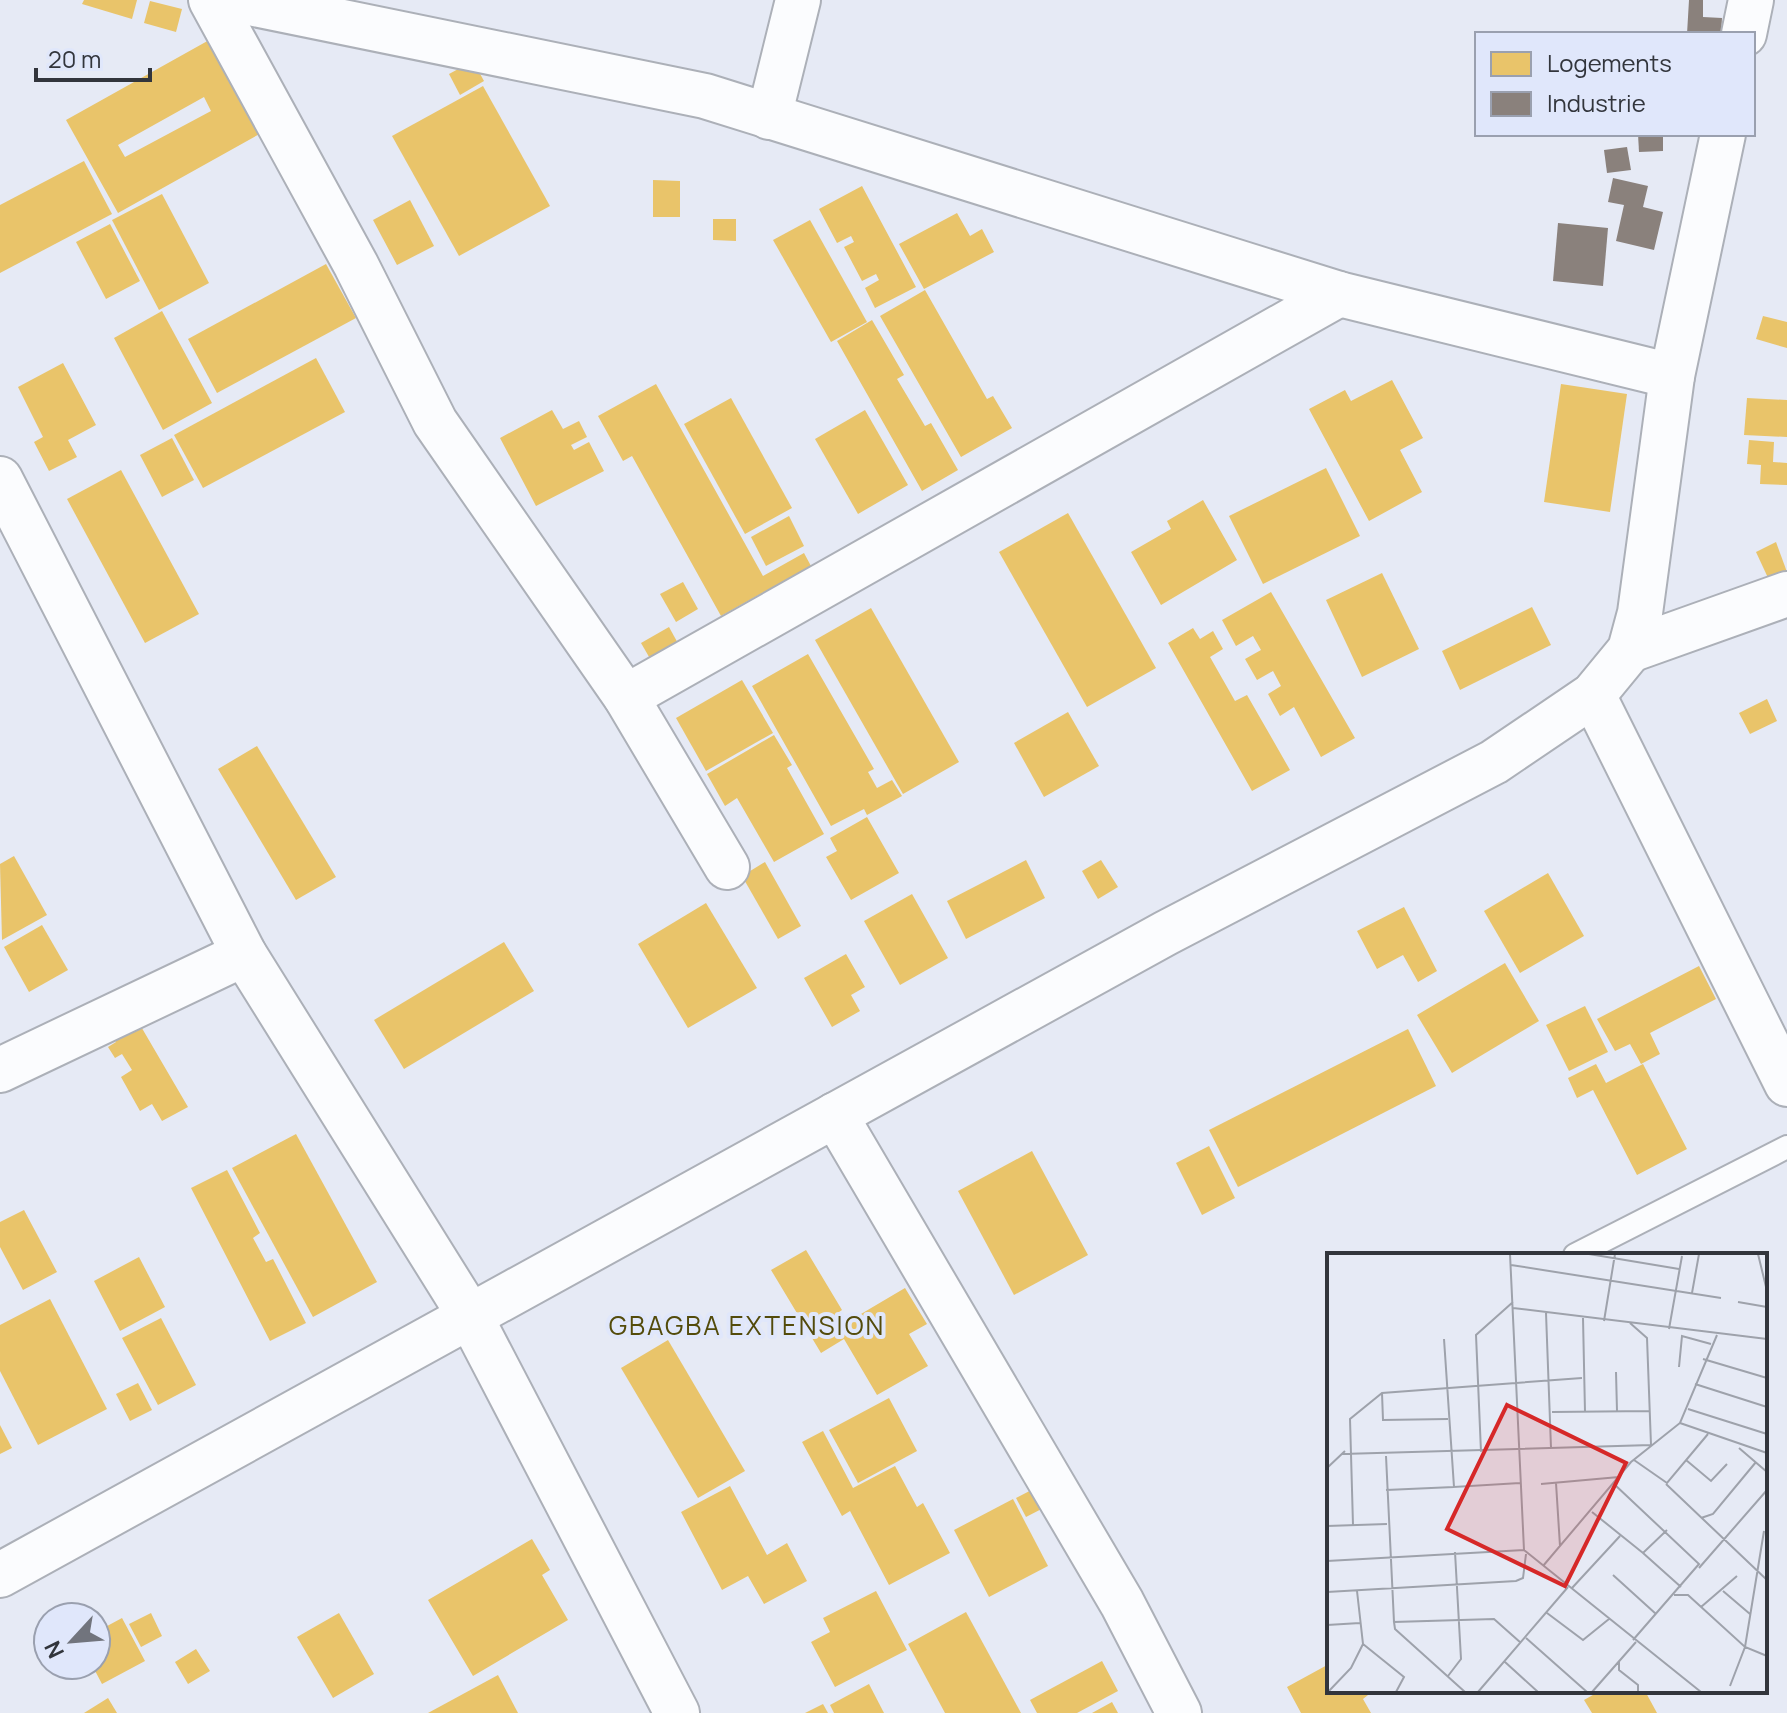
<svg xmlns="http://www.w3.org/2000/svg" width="1787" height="1713" font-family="Manrope,sans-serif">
<rect width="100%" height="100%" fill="#e6eaf5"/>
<!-- homes -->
<g fill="#e9c46a" fill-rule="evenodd">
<polygon points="84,0 137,0 132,19 82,4"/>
<polygon points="150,1 182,9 176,32 144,23"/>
<path d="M 211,39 L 263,132 L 118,213 L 66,120 ZM 204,97 L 211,111 L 125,157 L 118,145 Z"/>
<polygon points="473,61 484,81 460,95 449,74"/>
<polygon points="483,86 550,206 459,256 392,136"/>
<polygon points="84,161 112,214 0,273 0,205"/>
<polygon points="653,180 680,181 680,217 653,217"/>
<polygon points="862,186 916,287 875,308 865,288 879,280 876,274 862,281 844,247 854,242 851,236 837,243 819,209"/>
<polygon points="162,194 209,283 159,310 112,220"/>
<polygon points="410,200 434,246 397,265 373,220"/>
<polygon points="957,213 970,236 982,229 994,252 924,289 899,244"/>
<polygon points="713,219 736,219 736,241 713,240"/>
<polygon points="810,220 867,322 831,342 773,240"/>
<polygon points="110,224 140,281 106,299 76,242"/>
<polygon points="326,264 356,318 217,393 188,339"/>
<polygon points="925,290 987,399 993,396 1012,428 961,457 880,316"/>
<polygon points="162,311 212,403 163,430 114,338"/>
<polygon points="1763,316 1787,322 1787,348 1756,339"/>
<polygon points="872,320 904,375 897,379 925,426 931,423 958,470 922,491 837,341"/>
<polygon points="316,358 345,412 203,488 174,435"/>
<polygon points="63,363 96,425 68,440 77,457 49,471 34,442 43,437 18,387"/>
<polygon points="1392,380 1423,438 1400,450 1422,492 1369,521 1309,409 1345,390 1351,401"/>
<polygon points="656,384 763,576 804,553 811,566 721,616 632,456 623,461 598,416"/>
<polygon points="1561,384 1627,394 1610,512 1544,502"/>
<polygon points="731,398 792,508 745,534 684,424"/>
<polygon points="1747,398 1787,400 1787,437 1744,435"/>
<polygon points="552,410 563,429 579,421 587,437 571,445 574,450 589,442 604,471 536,506 500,438"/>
<polygon points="865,410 908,485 858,514 815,439"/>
<polygon points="172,438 194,480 162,497 140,455"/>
<polygon points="1749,440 1774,442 1773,462 1787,463 1787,485 1760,484 1761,465 1747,464"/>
<polygon points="1326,468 1360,536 1263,584 1229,516"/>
<polygon points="121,470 199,614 145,643 67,499"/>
<polygon points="1203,500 1237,560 1161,605 1131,552 1171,529 1167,521"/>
<polygon points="1068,513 1156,668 1087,707 999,552"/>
<polygon points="789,516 804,546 766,566 751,537"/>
<polygon points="1776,542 1787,572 1769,580 1756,552"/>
<polygon points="1382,573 1419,649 1362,677 1326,600"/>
<polygon points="683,582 698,609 676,622 660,594"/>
<polygon points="1271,592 1355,738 1321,757 1294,707 1280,716 1268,694 1281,686 1273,671 1257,680 1245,659 1261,650 1253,636 1236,646 1222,620"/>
<polygon points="1532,607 1551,645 1460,690 1442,651"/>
<polygon points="871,608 959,762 903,794 815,640"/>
<polygon points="669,627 680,647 652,662 641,643"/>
<polygon points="1193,628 1200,639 1213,631 1223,649 1210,657 1235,701 1247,695 1290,770 1252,791 1168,643"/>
<polygon points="808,654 874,769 868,772 877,788 892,780 902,796 867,815 864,809 831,826 752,686"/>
<polygon points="742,680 773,733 706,771 676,718"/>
<polygon points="1767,699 1777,721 1750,734 1739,713"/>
<polygon points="1068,712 1099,766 1044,797 1014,743"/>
<polygon points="774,735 792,765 787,768 824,834 774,862 737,798 725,806 707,774"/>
<polygon points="257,746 336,877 296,900 218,769"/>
<polygon points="867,817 899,873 851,900 826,857 837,851 830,838"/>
<polygon points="14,856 47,915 2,940 0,864"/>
<polygon points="1026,860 1045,898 966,939 947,901"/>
<polygon points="1101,860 1118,887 1098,899 1082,871"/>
<polygon points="765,862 801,926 778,939 742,876"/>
<polygon points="1548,873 1584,936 1520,973 1484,911"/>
<polygon points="912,894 948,958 900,985 864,921"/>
<polygon points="706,903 757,988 688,1028 638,944"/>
<polygon points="1404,907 1437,971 1418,982 1403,955 1377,969 1357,931"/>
<polygon points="42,925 68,970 29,992 4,947"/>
<polygon points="504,942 534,991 404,1069 374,1020"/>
<polygon points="846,954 865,987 851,995 860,1011 832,1027 804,978"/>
<polygon points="1505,963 1539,1021 1452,1073 1417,1015"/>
<polygon points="1699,966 1716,999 1650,1033 1660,1054 1641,1064 1630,1044 1615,1051 1597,1019"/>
<polygon points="1585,1006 1608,1052 1569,1071 1546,1025"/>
<polygon points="136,1018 188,1107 162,1121 152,1104 140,1111 121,1077 132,1070 122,1054 115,1058 108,1047 116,1042 110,1033"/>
<polygon points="1408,1029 1436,1086 1238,1187 1209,1130"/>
<polygon points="1596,1064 1606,1083 1643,1064 1687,1149 1637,1175 1593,1090 1577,1098 1568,1078"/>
<polygon points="296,1134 377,1282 313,1317 232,1168"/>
<polygon points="1209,1146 1235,1198 1202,1215 1176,1163"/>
<polygon points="1032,1151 1088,1255 1014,1295 958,1191"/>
<polygon points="227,1170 260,1233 253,1238 266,1262 273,1259 306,1323 270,1341 191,1188"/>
<polygon points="24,1210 57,1272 23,1290 0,1247 0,1222"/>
<polygon points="806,1250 842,1310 836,1314 849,1337 844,1324 905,1288 927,1324 909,1334 928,1366 877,1395 844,1339 821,1353 771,1270"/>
<polygon points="139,1257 165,1307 120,1331 94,1281"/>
<polygon points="50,1299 107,1409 38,1445 0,1371 0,1325"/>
<polygon points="161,1318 196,1385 158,1405 122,1338"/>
<polygon points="668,1340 745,1471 698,1498 621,1368"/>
<polygon points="138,1383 152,1410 130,1421 116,1394"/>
<polygon points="889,1398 917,1451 858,1483 829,1430"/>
<polygon points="0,1425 12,1448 0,1454"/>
<polygon points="823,1431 853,1488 895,1466 917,1507 923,1503 950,1553 889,1585 850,1511 842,1516 802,1442"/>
<polygon points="1045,1483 1055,1502 1026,1517 1016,1498"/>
<polygon points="730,1486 767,1555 787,1543 807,1581 764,1604 748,1576 722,1590 681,1512"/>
<polygon points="1013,1499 1048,1566 989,1597 954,1530"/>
<polygon points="532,1539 550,1570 542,1575 568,1620 473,1676 428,1600"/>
<polygon points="876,1591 907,1650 835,1687 811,1642 830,1632 823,1618"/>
<polygon points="966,1612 1021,1713 945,1713 908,1644"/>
<polygon points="151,1613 162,1636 141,1647 129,1624"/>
<polygon points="339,1613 374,1674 333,1698 297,1637"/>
<polygon points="122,1618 145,1661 102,1684 92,1665 96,1665 96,1632"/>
<polygon points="196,1649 210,1671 188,1684 175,1662"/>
<polygon points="1102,1661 1118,1691 1077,1713 1037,1713 1030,1700"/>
<polygon points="1329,1664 1329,1691 1373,1691 1363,1699 1371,1713 1301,1713 1287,1687"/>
<polygon points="498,1675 518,1713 428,1713"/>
<polygon points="869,1684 884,1713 834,1713 830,1705"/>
<polygon points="1600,1691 1645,1691 1657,1713 1592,1713 1584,1700"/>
<polygon points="108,1698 117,1713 84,1713"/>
<polygon points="1112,1702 1118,1713 1092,1713"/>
<polygon points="823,1704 828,1713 805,1713"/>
</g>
<!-- industry -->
<g fill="#8a817c">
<polygon points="1689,0 1703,0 1703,17 1722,18 1721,34 1687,34"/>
<polygon points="1638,134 1663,134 1663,151 1639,152"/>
<polygon points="1627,147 1631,170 1607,173 1604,150"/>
<polygon points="1613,178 1648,186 1643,207 1663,212 1654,250 1616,241 1624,205 1608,202"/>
<polygon points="1558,223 1608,228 1603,286 1553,281"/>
</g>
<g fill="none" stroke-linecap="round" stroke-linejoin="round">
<defs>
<polyline id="lane" points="1575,1255 1787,1147"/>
<g id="street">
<polyline points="211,0 356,265 435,422 626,697 727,867"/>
<polyline points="235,0 705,96 1339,294 1672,376"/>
<polyline points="769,117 798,0"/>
<polyline points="0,479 244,954 470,1316 677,1713"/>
<polyline points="1630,650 1787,594"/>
<polyline points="1593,695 1787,1084"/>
<polyline points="626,697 1339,294"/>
<polyline points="0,1070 244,954"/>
<polyline points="835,1115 1122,1603 1179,1713"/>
</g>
<g id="secondary">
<polyline points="1744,34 1751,0"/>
<polyline points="0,1575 1166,933 1494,762 1593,695 1630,650 1640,613 1672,376 1723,134"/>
</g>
</defs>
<!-- lane casing -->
<use href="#lane" stroke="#acb0b8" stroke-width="26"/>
<!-- street casing -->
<use href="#street" stroke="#acb0b8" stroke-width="48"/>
<!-- secondary casing -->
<use href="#secondary" stroke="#acb0b8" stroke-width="48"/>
<!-- lane -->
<use href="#lane" stroke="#fbfcfe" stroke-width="22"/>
<!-- street -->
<use href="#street" stroke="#fbfcfe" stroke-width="44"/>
<!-- secondary -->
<use href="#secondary" stroke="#fbfcfe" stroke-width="44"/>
</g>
<g text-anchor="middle" stroke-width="8" stroke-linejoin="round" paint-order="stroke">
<!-- neighbourhood labels -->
<g font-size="26" letter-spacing="2" fill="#534b0b" stroke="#e0e7fb">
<text x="747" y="1335">GBAGBA EXTENSION</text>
</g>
</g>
<!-- overview -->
<g transform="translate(1327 1253)">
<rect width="440" height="440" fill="#e6eaf5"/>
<path fill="none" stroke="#9ea2ab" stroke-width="2" d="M 183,1 L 197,297 L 374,439M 262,1 L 352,16M 431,1 L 440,38M 184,12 L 394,45M 365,40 L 372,1M 411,49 L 440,54M 186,55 L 440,86M 219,60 L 224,195M 256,65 L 258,159M 277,68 L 288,1M 342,76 L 355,3M 117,86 L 127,234 L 193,230M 376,106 L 440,125M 352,114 L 355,83 L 384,91M 289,119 L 290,158M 368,131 L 440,154M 55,140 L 56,167 L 121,166M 361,156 L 440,181M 225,159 L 323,158M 353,170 L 440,200M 412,195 L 440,219M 154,199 L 149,82 L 186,49M 15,201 L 324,192 L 320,85 L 303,70M 59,203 L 67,369M 307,207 L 340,230 L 381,181M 359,207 L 384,228 L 400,211M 0,215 L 18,198M 229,230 L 233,293M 214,231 L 292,224M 287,231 L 372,311 L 306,387M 339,231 L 440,327M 59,237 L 127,234M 265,259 L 316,300 L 340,277M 374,265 L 386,261 L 429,209M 26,272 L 23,166 L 55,140 L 255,125M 0,273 L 60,271M 316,300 L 354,334M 0,308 L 197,297M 216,313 L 304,209 L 353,170 L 390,82M 372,315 L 440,237M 286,322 L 329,361M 245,335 L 293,283M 396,338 L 423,361M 0,339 L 189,328 L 196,325 L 199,301M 347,342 L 361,342 L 418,394 L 440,403M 374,354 L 410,323M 220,360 L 256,387 L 282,366M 0,372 L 33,370M 199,385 L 260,439M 36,391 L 77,424 L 69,439M 178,409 L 211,439M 292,409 L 292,417 L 311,432 L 311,439M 121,423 L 134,406 L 128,299M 403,433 L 418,394 L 437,278M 1,439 L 24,415 L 36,391 L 30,338M 138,439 L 68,376 L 67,369 L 167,366 L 194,390M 151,439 L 241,334M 265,439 L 309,389"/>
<path fill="#d62828" fill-opacity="0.15" stroke="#d62828" stroke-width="4" d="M 180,152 L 299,210 L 238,333 L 120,276 Z"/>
<rect width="440" height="440" fill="none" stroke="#32353c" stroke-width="4"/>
</g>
<!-- legend -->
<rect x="1475" y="32" width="280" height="104" fill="#e0e7fb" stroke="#9aa0af" stroke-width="2"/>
<rect x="1491" y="52" width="40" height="24" fill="#e9c46a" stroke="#9aa0af" stroke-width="2"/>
<text x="1547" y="72" font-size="24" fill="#32353c">Logements</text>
<rect x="1491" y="92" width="40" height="24" fill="#8a817c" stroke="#9aa0af" stroke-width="2"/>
<text x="1547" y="112" font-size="24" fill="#32353c">Industrie</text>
<!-- north arrow -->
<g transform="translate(72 1641) rotate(244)"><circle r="38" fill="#e0e7fb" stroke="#9aa0af" stroke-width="2"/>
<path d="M0-6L14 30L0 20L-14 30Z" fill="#71747d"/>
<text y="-12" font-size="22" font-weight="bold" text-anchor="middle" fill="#32353c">N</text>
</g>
<!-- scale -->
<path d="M36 68v12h114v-12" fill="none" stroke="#32353c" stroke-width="4"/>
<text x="48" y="68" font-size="24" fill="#32353c" stroke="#e0e7fb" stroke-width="6" paint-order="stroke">20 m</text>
</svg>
